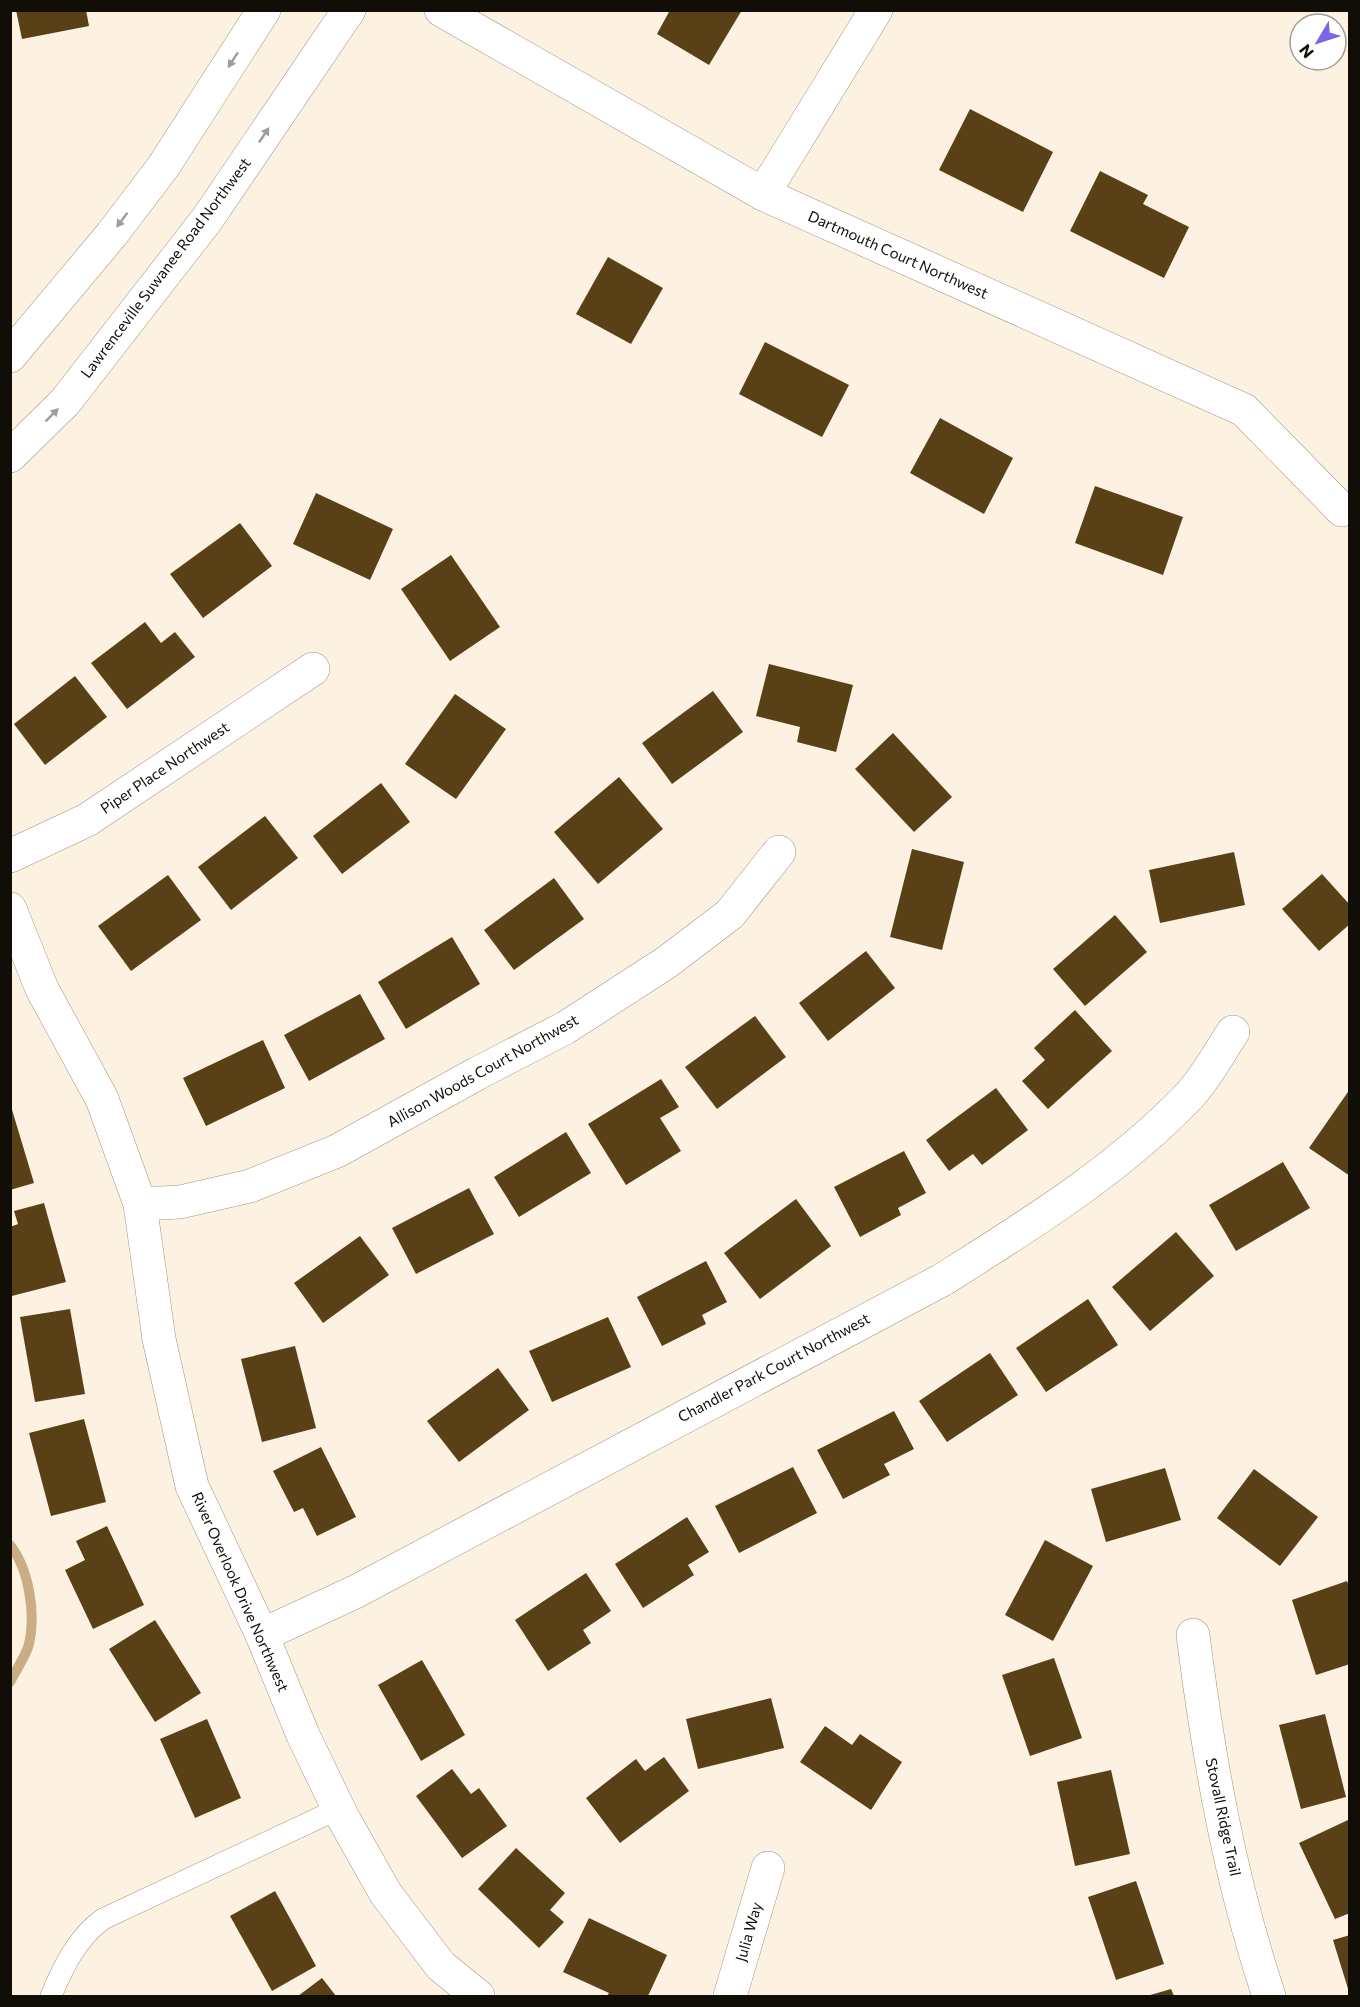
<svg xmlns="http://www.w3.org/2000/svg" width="1360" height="2007" font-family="Commissioner,sans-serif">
<rect width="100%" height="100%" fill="#fdf2e2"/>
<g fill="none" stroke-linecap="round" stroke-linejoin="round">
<!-- stream -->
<path stroke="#caad82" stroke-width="10" d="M 10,1545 C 29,1569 36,1614 29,1644 C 26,1656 16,1670 10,1682"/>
</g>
<!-- building -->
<g fill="#594016">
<polygon points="16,10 86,10 89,26 22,39"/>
<polygon points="670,10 742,10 709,65 657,34"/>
<polygon points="970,109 1053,152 1023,212 939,170"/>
<polygon points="1100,171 1148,195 1143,204 1189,227 1164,278 1070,231"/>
<polygon points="608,257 663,288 631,344 576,314"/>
<polygon points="765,342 849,385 822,437 739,394"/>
<polygon points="940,418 1013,458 984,514 910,473"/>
<polygon points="1095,486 1183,517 1163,575 1075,543"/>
<polygon points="316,493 393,529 370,580 293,544"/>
<polygon points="240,523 272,566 203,618 170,574"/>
<polygon points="451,555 500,627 450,661 401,589"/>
<polygon points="145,622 161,643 175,632 195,657 127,709 91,663"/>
<polygon points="769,664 853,685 836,752 797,742 800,727 756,716"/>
<polygon points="75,676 107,717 45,765 14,724"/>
<polygon points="713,691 743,732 672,784 642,743"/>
<polygon points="455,694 506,729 456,799 405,764"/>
<polygon points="893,733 952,797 914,832 855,769"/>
<polygon points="619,777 663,829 598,884 554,832"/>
<polygon points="381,783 410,822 342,874 313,836"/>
<polygon points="265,816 298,858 231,910 198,867"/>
<polygon points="912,849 964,862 942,950 890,937"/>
<polygon points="1234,852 1245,905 1160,923 1149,870"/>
<polygon points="1322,874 1350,905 1350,924 1319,951 1282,909"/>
<polygon points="168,875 201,920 131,971 98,926"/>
<polygon points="554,878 584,919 514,970 484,930"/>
<polygon points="1115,915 1147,952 1085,1006 1053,969"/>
<polygon points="452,937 480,984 406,1029 378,982"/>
<polygon points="866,951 895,988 828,1041 799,1003"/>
<polygon points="360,994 385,1039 309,1081 284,1035"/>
<polygon points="1075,1010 1112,1051 1048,1109 1022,1081 1045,1060 1034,1048"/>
<polygon points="755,1016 786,1057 717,1109 685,1067"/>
<polygon points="263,1040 285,1088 206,1126 183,1078"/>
<polygon points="661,1079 679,1107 660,1118 681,1151 626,1185 588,1124"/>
<polygon points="996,1088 1028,1130 982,1165 973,1154 949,1171 926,1140"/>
<polygon points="1350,1089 1350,1176 1309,1148"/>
<polygon points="10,1103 34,1183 10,1190"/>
<polygon points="566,1132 591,1173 519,1217 494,1177"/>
<polygon points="904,1151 926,1193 898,1208 901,1215 860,1237 834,1187"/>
<polygon points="1283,1162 1310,1208 1236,1251 1209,1205"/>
<polygon points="469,1188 494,1234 416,1274 392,1228"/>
<polygon points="796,1199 831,1246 760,1299 724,1253"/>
<polygon points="44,1203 66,1282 12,1296 10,1227 18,1224 14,1211"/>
<polygon points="1176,1232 1214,1276 1150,1331 1112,1287"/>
<polygon points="360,1236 389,1275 323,1323 294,1283"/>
<polygon points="706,1261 727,1302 702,1315 706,1324 662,1346 637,1297"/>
<polygon points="1088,1299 1118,1345 1046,1392 1016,1348"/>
<polygon points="70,1309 85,1394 35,1402 20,1317"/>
<polygon points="608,1317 631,1367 552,1402 529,1351"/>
<polygon points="295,1346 316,1428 262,1442 241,1359"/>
<polygon points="990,1353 1018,1395 947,1442 919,1401"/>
<polygon points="498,1368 529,1410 459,1462 427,1421"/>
<polygon points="894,1411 914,1449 884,1464 890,1475 843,1499 817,1450"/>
<polygon points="84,1419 106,1502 51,1516 29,1433"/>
<polygon points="321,1447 356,1517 317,1536 303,1508 294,1512 273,1471"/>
<polygon points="793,1467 817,1513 739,1553 715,1506"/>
<polygon points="1165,1468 1181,1520 1106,1542 1091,1489"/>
<polygon points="1254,1469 1318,1517 1280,1566 1217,1518"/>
<polygon points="687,1517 709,1552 688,1565 694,1575 643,1608 615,1564"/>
<polygon points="107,1526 144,1605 93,1629 65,1570 85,1560 76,1541"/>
<polygon points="1045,1540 1093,1566 1053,1641 1005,1615"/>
<polygon points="586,1573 611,1611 583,1630 591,1643 548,1671 515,1620"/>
<polygon points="1347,1581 1350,1589 1350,1664 1316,1675 1292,1600"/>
<polygon points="155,1620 201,1693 155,1722 109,1649"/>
<polygon points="1054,1658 1082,1738 1030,1756 1002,1675"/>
<polygon points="422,1660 465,1735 421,1761 378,1685"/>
<polygon points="771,1698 784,1748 698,1769 686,1719"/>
<polygon points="1325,1714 1346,1797 1301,1809 1279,1725"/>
<polygon points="207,1719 241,1798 195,1818 160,1739"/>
<polygon points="825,1726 852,1745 860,1734 902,1762 871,1810 800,1762"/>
<polygon points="664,1757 689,1791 620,1843 586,1798 636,1759 645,1771"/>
<polygon points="452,1769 471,1794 479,1788 507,1826 462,1858 416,1796"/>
<polygon points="1111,1770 1130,1854 1075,1866 1057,1782"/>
<polygon points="1348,1820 1350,1913 1335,1919 1299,1843"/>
<polygon points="516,1848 565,1893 550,1910 564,1922 539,1948 478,1889"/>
<polygon points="1136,1881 1164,1964 1116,1980 1088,1897"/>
<polygon points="275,1891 316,1966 272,1991 230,1916"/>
<polygon points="589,1918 667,1955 648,1996 607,1996 609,1993 563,1972"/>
<polygon points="1350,1935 1350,1992 1349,1992 1333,1940"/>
<polygon points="322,1978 336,1996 298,1996"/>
<polygon points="1171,1989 1174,1996 1147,1996"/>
</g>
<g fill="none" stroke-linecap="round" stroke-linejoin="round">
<defs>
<path id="service" d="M 51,1996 C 63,1967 77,1938 103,1919 L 338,1809"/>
<g id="minor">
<polyline points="441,10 763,194 1244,410 1342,510"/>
<polyline points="763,194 876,10"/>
<polyline points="10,856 87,820 313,669"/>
<polyline points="10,909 42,989 102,1099 140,1204 159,1339 192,1486 262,1635 303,1735 342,1816 386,1894 441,1966 478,1996"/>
<polyline points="140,1204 180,1202 250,1186 337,1151 478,1073 565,1028 667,962 730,914 779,852"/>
<path d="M 262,1635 L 355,1592 L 942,1280 C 1029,1225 1117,1171 1189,1096 C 1206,1078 1219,1053 1233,1032"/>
<path d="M 1193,1635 C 1209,1760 1229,1876 1269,1996"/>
<polyline points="730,1996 768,1868"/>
</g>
<g id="secondary">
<polyline points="10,356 112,234 163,167 264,10"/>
<polyline points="10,456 65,402 208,218 349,10"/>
</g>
</defs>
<!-- service casing -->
<use href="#service" stroke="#a19583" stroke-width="22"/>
<!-- minor casing -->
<use href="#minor" stroke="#a19583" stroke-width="34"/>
<!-- secondary casing -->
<use href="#secondary" stroke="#a19583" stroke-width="34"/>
<!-- service -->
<use href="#service" stroke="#fff" stroke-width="21"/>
<!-- minor -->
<use href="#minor" stroke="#fff" stroke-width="33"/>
<!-- secondary -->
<use href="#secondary" stroke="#fff" stroke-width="33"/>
</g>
<!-- one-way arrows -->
<defs><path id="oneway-solid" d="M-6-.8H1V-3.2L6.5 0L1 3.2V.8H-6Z" transform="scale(1.5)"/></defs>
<g fill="#a09e9c">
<use href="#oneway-solid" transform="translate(233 60) rotate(123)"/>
<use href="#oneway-solid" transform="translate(264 135) rotate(-56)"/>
<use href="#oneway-solid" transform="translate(122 220) rotate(127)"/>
<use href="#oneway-solid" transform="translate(52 415) rotate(-45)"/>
</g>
<g text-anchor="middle" stroke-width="6" stroke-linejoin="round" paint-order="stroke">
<!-- street labels -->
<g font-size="15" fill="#110d07" stroke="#fff">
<text transform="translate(898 255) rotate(24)" y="5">Dartmouth Court Northwest</text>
<text transform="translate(166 268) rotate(-53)" y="5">Lawrenceville Suwanee Road Northwest</text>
<text transform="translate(165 768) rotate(-34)" y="5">Piper Place Northwest</text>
<text transform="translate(483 1071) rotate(-29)" y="5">Allison Woods Court Northwest</text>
<text transform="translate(774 1368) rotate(-28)" y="5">Chandler Park Court Northwest</text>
<text transform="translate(240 1592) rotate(66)" y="5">River Overlook Drive Northwest</text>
<text transform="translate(1223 1817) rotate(78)" y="5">Stovall Ridge Trail</text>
<text transform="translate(749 1932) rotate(-74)" y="5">Julia Way</text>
</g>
</g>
<!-- border -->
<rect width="1360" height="2007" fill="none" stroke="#110d07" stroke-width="24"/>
<!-- north arrow -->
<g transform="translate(1318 42) rotate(231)"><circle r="28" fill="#ffffff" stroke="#a09e9c" stroke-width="1.5"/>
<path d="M0-4.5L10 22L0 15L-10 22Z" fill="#7a66e1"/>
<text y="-9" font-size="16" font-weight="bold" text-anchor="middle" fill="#110d07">N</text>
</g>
</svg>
